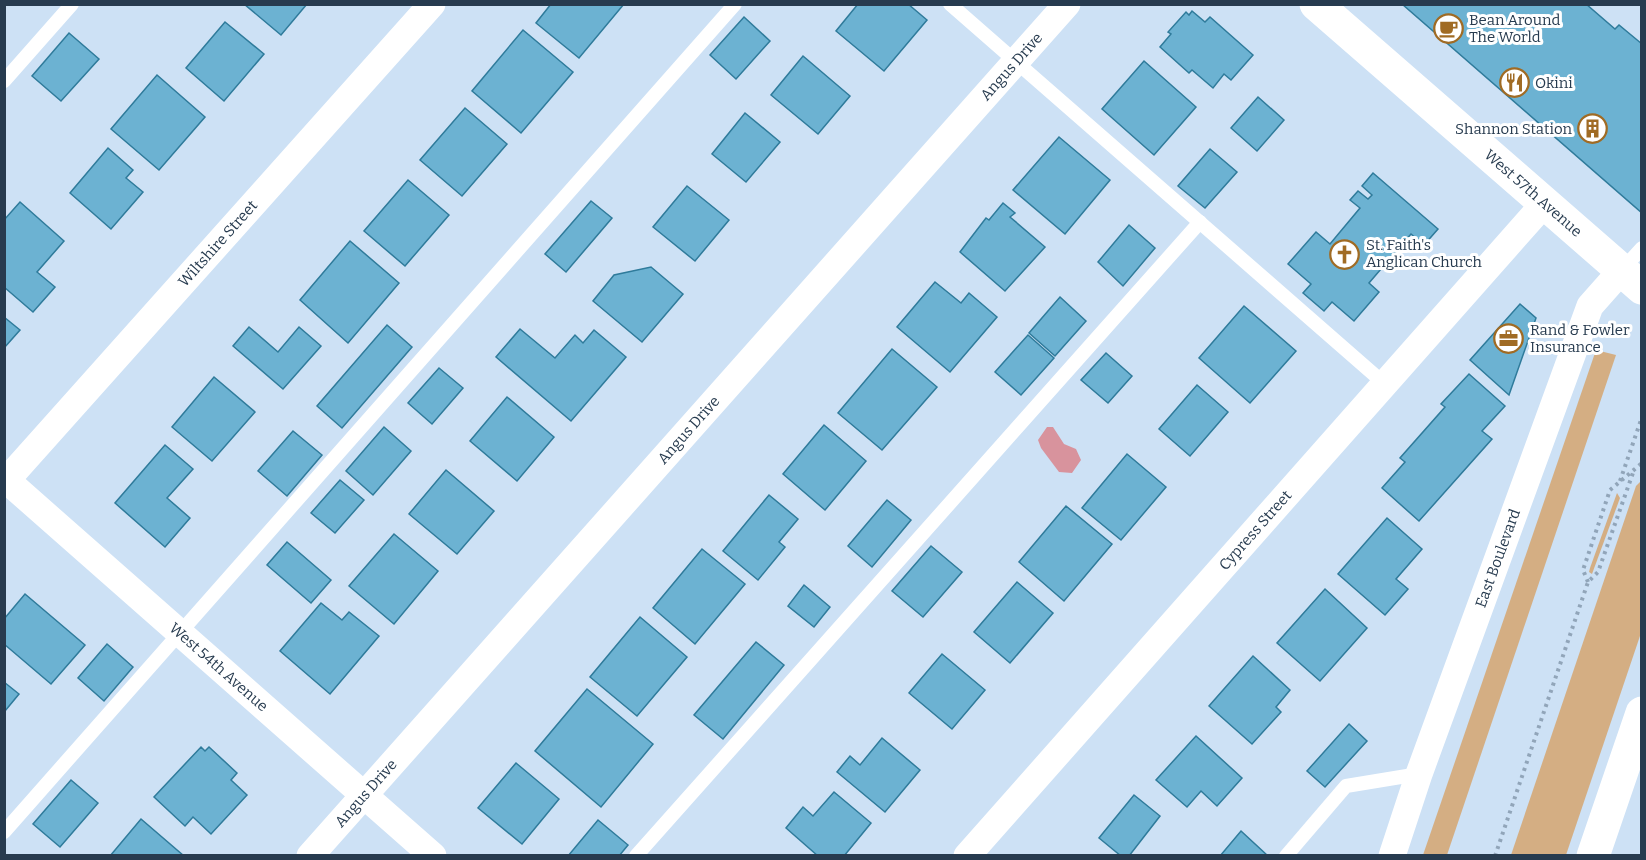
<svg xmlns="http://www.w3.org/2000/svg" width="1646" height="860" font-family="Bitter,serif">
<rect width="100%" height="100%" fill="#cde1f5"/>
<!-- green -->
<g fill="#d4ae83">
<polygon points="1596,350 1616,355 1447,855 1423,855"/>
<polygon points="1641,481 1641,633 1566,855 1511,855 1636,486"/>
<polygon points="1617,493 1620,498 1592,574 1589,572 1590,568"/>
</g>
<!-- water -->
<polygon fill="#d8939d" points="1047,427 1053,427 1064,444 1076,449 1081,460 1072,473 1059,472 1041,448 1038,440"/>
<!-- building -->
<g fill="#6cb2d2" stroke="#2f7b9b" stroke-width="1.5">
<polygon points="244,4 307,4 281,35"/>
<polygon points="551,4 624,4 579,58 536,23"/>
<polygon points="858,4 908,4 927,20 884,71 836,31"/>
<polygon points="1402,4 1586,4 1615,29 1619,25 1642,44 1642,213"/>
<polygon points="1192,11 1205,22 1210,17 1253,55 1231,80 1224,74 1213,88 1192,70 1189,73 1160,47 1171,34 1168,32 1186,12 1189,15"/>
<polygon points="744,17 770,41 736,79 710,55"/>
<polygon points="225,22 264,54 224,101 186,68"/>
<polygon points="523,30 573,72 521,133 472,91"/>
<polygon points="69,33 99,59 61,101 32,76"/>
<polygon points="803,56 850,96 818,134 771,95"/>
<polygon points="1144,61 1196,107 1154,155 1102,109"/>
<polygon points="157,75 205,117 159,170 111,129"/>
<polygon points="1258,97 1284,120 1257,151 1231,128"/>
<polygon points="465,108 507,144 462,196 420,160"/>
<polygon points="745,113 780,142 746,182 712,154"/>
<polygon points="1059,137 1110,180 1065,234 1013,190"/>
<polygon points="108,148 133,170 126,178 143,192 111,229 70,193"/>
<polygon points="1210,149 1237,172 1205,208 1178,186"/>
<polygon points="1373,173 1438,229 1424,245 1411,234 1369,283 1379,292 1354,321 1332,302 1324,311 1303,293 1311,284 1288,264 1316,232 1330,244 1360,208 1350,200 1358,191 1368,199 1372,195 1362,186"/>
<polygon points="408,180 449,215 405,266 364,231"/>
<polygon points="687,186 729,220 695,261 653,227"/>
<polygon points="591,201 612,218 566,272 545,254"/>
<polygon points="20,202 64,241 37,272 55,287 33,312 4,287 4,220"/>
<polygon points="1003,203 1015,213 1010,217 1045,247 1005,291 960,252 986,218 989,220"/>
<polygon points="1129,225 1155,248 1123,286 1098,262"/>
<polygon points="350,241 399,283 348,343 300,300"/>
<polygon points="651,267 683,294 642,342 593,301 614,275"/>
<polygon points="935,282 961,303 969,293 997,317 950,372 897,327"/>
<polygon points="1060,297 1086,321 1055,356 1029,333"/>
<polygon points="1520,304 1536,318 1509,395 1470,360"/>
<polygon points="1244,306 1296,351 1250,403 1199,358"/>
<polygon points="4,317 20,330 4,348"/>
<polygon points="387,325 412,347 342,428 317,406"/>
<polygon points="249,327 278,352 299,327 321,346 283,389 233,346"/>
<polygon points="520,329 555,358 575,335 583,343 594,330 626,357 571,421 496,357"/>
<polygon points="1028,335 1054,358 1021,395 995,372"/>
<polygon points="892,349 937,387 882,450 838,413"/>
<polygon points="1106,353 1132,376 1108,403 1081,380"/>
<polygon points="439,368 463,388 432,424 408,403"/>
<polygon points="1469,374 1505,406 1482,431 1492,439 1419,521 1382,488 1405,462 1400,458 1445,407 1441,404"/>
<polygon points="214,377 255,412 212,461 172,427"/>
<polygon points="1197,385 1228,412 1190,456 1159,429"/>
<polygon points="507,397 554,437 517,481 470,441"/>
<polygon points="824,425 866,461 825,510 783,474"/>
<polygon points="384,427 411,451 373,495 346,471"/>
<polygon points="293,431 322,455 287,496 258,471"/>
<polygon points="165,445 193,469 167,498 190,518 165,547 115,503"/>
<polygon points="1127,454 1166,487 1121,540 1082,508"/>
<polygon points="446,470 494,511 457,554 409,514"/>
<polygon points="340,480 364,500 335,533 311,513"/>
<polygon points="769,495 798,519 779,542 785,547 758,580 723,551"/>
<polygon points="887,500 911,520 872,567 848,546"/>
<polygon points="1066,506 1112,544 1064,601 1019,562"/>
<polygon points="1387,518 1422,549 1396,579 1408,589 1385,615 1338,574"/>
<polygon points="394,534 438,571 394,624 349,586"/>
<polygon points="287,542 331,580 311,603 267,565"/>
<polygon points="931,546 962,572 923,617 892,591"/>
<polygon points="702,549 745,584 695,644 653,608"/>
<polygon points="1017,582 1053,613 1010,663 974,632"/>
<polygon points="804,585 830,607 814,627 788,606"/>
<polygon points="1325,589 1367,628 1320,681 1277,643"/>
<polygon points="25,594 85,645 51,684 4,644 4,619"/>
<polygon points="321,603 342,620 349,612 379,636 330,694 280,651"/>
<polygon points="640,617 687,657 637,716 590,677"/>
<polygon points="756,642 784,665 723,739 694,715"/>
<polygon points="107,644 133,667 104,701 78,678"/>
<polygon points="942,654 985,690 952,729 909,693"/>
<polygon points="1253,656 1290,690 1276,707 1281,712 1252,744 1209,706"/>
<polygon points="4,682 19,694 5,711 4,711"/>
<polygon points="587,689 653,744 601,807 535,751"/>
<polygon points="1349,724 1367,741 1325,787 1307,771"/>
<polygon points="1196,736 1242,778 1217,806 1201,791 1187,807 1156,780"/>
<polygon points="882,738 920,770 885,812 837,772 850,756 860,765"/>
<polygon points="201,747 205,751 209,747 237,773 231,780 247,795 211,834 193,817 185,826 154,797"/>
<polygon points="516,763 559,799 522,844 478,808"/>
<polygon points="71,780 98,803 60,847 33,824"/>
<polygon points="834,792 871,823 844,856 818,856 786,828 803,807 813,816"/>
<polygon points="1134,795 1160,816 1129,856 1121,856 1099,838"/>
<polygon points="141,819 184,856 110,856"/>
<polygon points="598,820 628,845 619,856 568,856"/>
<polygon points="1241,831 1268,856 1220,856"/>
</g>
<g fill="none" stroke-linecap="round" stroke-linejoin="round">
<!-- path -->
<g stroke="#91a5b9" stroke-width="4" stroke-dasharray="3 4.5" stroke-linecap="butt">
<polyline points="1620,481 1642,417"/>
<polyline points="1588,582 1583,570 1610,490 1642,463"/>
<polyline points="1495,856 1588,582 1598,572 1634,470"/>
</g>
<!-- lane -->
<g stroke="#fff" stroke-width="14">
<polyline points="950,4 1386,385"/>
<polyline points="4,81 72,4"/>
<polyline points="1621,271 1642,248"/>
<polyline points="4,832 735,4"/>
<polyline points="636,856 1200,222"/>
<polyline points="1286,856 1346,786 1419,774"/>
</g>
<!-- street -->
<g stroke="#fff" stroke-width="27">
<path id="s1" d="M 4,478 L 433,856"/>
<path id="s2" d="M 4,483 L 432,4"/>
<path id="s3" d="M 310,856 L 1067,4"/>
<path id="s4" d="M 967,856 L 1543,205"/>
<path id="s5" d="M 1392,856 L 1419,774 L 1590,306 L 1621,271"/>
</g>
<!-- secondary -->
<g stroke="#fff" stroke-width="33">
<path id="s6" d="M 1316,4 L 1642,288"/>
<polyline points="1593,856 1642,713"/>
</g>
</g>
<!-- icons -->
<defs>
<symbol id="cafe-ring" viewBox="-11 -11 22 22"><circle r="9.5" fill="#fff" stroke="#a06b24" stroke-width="1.5"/><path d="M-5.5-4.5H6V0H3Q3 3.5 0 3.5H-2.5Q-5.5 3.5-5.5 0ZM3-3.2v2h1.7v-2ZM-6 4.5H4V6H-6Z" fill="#a06b24"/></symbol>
<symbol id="restaurant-ring" viewBox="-11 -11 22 22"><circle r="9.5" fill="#fff" stroke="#a06b24" stroke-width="1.5"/><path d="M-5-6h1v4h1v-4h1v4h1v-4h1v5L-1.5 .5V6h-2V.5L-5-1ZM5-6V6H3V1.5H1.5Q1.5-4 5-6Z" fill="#a06b24"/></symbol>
<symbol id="building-ring" viewBox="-11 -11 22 22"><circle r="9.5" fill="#fff" stroke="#a06b24" stroke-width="1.5"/><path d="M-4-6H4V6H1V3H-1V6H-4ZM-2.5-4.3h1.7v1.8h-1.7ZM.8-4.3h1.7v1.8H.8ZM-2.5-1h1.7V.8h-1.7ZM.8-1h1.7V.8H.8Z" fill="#a06b24"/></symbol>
<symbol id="church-ring" viewBox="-11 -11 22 22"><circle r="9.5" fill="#fff" stroke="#a06b24" stroke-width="1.5"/><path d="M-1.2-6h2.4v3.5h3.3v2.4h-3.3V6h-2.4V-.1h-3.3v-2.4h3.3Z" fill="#a06b24"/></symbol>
<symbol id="office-ring" viewBox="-11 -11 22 22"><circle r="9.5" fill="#fff" stroke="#a06b24" stroke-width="1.5"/><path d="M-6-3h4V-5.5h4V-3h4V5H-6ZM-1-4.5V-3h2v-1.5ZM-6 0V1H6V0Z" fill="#a06b24"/></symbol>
</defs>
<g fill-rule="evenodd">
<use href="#cafe-ring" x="1432" y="12" width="33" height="33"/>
<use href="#restaurant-ring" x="1498" y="66" width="33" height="33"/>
<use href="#building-ring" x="1576" y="112" width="33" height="33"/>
<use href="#church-ring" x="1328" y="238" width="33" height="33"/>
<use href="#office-ring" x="1492" y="322" width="33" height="33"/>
</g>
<g text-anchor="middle" stroke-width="6" stroke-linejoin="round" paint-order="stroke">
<!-- poi labels -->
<g font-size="15" fill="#273b4f" stroke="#fff" text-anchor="start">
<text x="1469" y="25">Bean Around<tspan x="1469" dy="17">The World</tspan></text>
<text x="1535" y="88">Okini</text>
<text x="1572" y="134" text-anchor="end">Shannon Station</text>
<text x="1366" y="250">St. Faith's<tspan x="1366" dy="17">Anglican Church</tspan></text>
<text x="1530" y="335">Rand &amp; Fowler<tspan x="1530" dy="17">Insurance</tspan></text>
</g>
<!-- street labels -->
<g font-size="15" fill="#273b4f" stroke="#fff">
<text dy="5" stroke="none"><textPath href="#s3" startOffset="1056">Angus Drive</textPath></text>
<text dy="5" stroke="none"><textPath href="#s6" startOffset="288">West 57th Avenue</textPath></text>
<text dy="5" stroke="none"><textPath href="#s2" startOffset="321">Wiltshire Street</textPath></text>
<text dy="5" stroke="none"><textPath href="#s3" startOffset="570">Angus Drive</textPath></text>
<text dy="5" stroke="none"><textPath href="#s4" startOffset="435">Cypress Street</textPath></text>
<text dy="5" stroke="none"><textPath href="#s5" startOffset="316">East Boulevard</textPath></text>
<text dy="5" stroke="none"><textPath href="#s1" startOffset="286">West 54th Avenue</textPath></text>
<text dy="5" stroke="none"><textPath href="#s3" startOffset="84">Angus Drive</textPath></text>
</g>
</g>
<!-- border -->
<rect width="1646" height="860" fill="none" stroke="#273b4f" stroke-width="12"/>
</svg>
